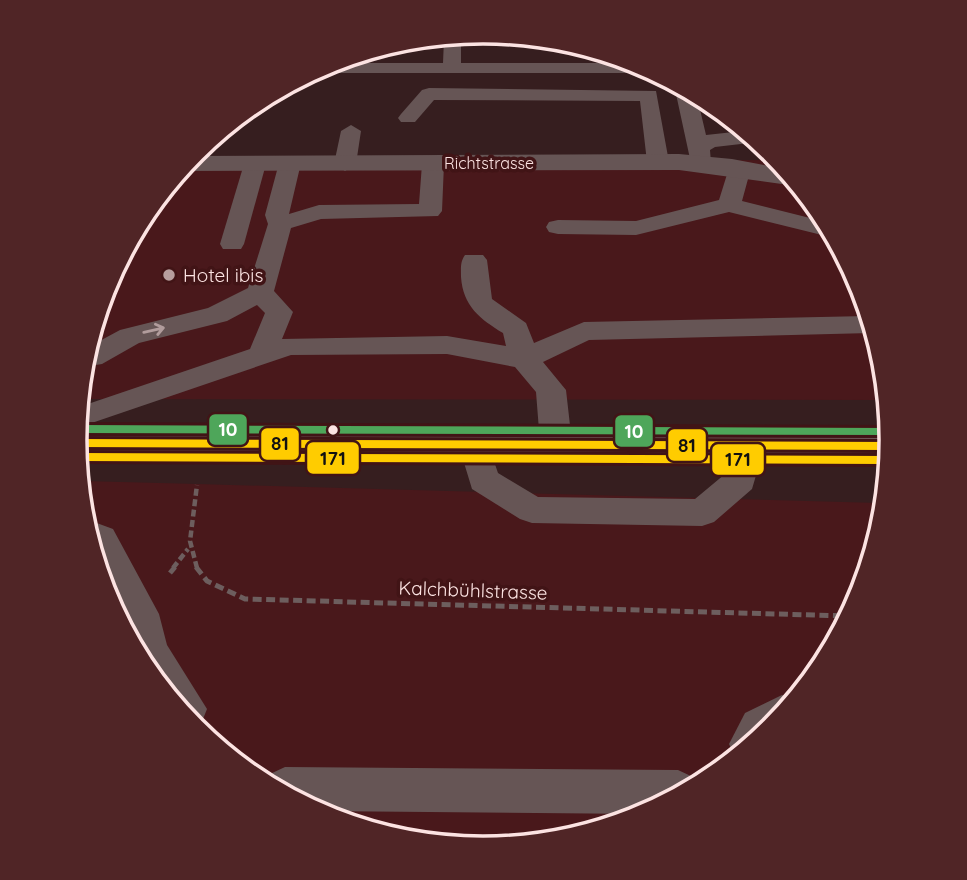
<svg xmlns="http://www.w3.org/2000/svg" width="967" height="880" font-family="Quicksand,sans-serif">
<rect width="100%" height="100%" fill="#361e1f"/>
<!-- built -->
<g fill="#49181b">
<polygon points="778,160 861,284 884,400 83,399 106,283 186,164"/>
<polygon points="83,481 197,484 879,503 861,597 772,729 639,818 484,848 327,817 194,729 106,596"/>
</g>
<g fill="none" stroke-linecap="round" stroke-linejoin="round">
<!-- path-far1 -->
<g stroke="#6d5e5e" stroke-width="4.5" stroke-dasharray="7 3.5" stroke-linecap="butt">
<polyline points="173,568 188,549"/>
<polyline points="197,568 190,541 197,485"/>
</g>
<!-- path -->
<g stroke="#6d5e5e" stroke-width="5" stroke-dasharray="9 4.5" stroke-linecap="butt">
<polyline points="196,567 207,581 245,599 848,616"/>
<polyline points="170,573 175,567"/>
</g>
<!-- service -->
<g fill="#655" fill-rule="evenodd">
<polygon points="461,36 461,63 641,63 656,73 312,73 326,63 443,63 444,39"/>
<polygon points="429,88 656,91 669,162 658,169 647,162 640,101 434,100 415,122 401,122 398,118 401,114 422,90"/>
<polygon points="680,90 698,101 706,135 743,131 758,142 715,147 710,150 711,163 708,168 692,168 676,94"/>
<polygon points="351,125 361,131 356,164 345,171 334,164 341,131"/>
<path d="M 290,156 L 301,163 L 289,214 L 319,205 L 419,204 L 422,164 L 433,157 L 444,164 L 442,211 L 438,216 L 321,219 L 291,228 L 274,291 L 293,312 L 282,339 L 447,336 L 506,346 L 503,333 C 480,319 463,306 461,277 C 461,268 460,262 465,255 L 483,255 L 487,260 L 492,299 L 526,323 L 534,343 L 584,322 L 867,316 L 871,333 L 589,340 L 543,362 L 566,390 L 572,443 L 567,451 L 556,455 L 545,451 L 540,443 L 536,392 L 515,367 L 447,354 L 291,355 L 77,428 L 82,406 L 250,349 L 265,313 L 257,305 L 227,321 L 139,343 L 102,364 L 90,366 L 94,344 L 120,330 L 208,308 L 248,288 L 268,224 L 265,215 L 279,163 Z"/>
<polygon points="255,157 266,164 244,244 241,249 223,249 220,244 244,164"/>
<polygon points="740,161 751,168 742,201 818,220 830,237 729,212 636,235 558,234 549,232 546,227 549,222 558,220 636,221 719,200 729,168"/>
<polygon points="474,431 485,435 498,473 538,497 695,499 725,474 738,437 749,433 760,437 765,445 752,489 714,522 702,526 532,523 520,519 472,489 458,443 463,435"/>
<polygon points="94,522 113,529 159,614 167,645 207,709 199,729 194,729 123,621 102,576 91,523"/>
<polygon points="782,695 792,699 772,729 734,755 729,744 745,713"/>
<polygon points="285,767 678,770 693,777 695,780 645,814 318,811 268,778 270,774"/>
</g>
<!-- minor -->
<polygon fill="#655" fill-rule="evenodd" points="679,154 732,159 785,169 796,186 679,170 181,171 192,156"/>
<!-- primary -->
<polygon fill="#735f5e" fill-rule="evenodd" points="77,429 890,432 888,460 78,457 75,440"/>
<defs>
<polygon id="bus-1" points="75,439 76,439 892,442 890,450 76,447"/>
<polygon id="bus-2" points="78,453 888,456 889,456 887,464 79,461"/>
<polygon id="bus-3" points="78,425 890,428 891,435 77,433"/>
</defs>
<!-- bus-1 casing -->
<use href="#bus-1" stroke="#411416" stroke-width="6"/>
<!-- bus-2 casing -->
<use href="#bus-2" stroke="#411416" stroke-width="6"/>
<!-- bus-3 casing -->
<use href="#bus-3" stroke="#411416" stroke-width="6"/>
<!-- bus-1 -->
<use href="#bus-1" fill="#fc0" fill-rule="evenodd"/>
<!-- bus-2 -->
<use href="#bus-2" fill="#fc0" fill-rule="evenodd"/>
<!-- bus-3 -->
<use href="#bus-3" fill="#4ea65a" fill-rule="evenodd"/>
</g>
<!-- one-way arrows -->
<defs><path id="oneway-shaft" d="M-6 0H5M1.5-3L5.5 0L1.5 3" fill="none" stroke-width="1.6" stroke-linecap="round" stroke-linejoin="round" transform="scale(1.75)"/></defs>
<use stroke="#b19c9c" href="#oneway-shaft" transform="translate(154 330) rotate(-13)"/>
<!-- markers -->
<circle fill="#b79e9e" stroke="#411416" stroke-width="2.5" cx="169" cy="275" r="7"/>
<circle fill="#fce3e2" stroke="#411416" stroke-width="2.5" cx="333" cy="430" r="6"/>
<g text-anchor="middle" stroke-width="7" stroke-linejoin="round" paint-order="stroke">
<!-- far-street labels -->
<g font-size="16" fill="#fce3e2" stroke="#411416">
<text x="489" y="169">Richtstrasse</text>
</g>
<!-- poi labels -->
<g font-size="19" fill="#fce3e2" stroke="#411416" text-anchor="start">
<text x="183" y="282">Hotel ibis</text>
</g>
<!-- street labels -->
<g font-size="19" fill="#fce3e2" stroke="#411416">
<text transform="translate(473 590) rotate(2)" y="7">Kalchbühlstrasse</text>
</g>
</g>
<!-- crop -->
<path d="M0 0H967V880H0ZM87 440a396 396 0 1 1 792 0a396 396 0 1 1-792 0Z" fill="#502526" fill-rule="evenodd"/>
<path fill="none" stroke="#fce3e2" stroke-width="3.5" d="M87 440a396 396 0 1 1 792 0a396 396 0 1 1-792 0Z"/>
<g stroke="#411416" stroke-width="2.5">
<rect x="208" y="413" width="40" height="33" rx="7" fill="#4ea65a"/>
<rect x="614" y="414" width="40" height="34" rx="7" fill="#4ea65a"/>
<rect x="260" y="427" width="40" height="34" rx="7" fill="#fc0"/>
<rect x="667" y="428" width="40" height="34" rx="7" fill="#fc0"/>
<rect x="306" y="441" width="54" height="34" rx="7" fill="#fc0"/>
<rect x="711" y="443" width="54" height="33" rx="7" fill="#fc0"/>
</g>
<g font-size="19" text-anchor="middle" font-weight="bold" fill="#fff">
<text x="228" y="436">10</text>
<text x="634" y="438">10</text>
</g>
<g font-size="19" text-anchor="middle" font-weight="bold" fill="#111">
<text x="280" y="450">81</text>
<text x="687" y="452">81</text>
<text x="333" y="465">171</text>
<text x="738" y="466">171</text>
</g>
</svg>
